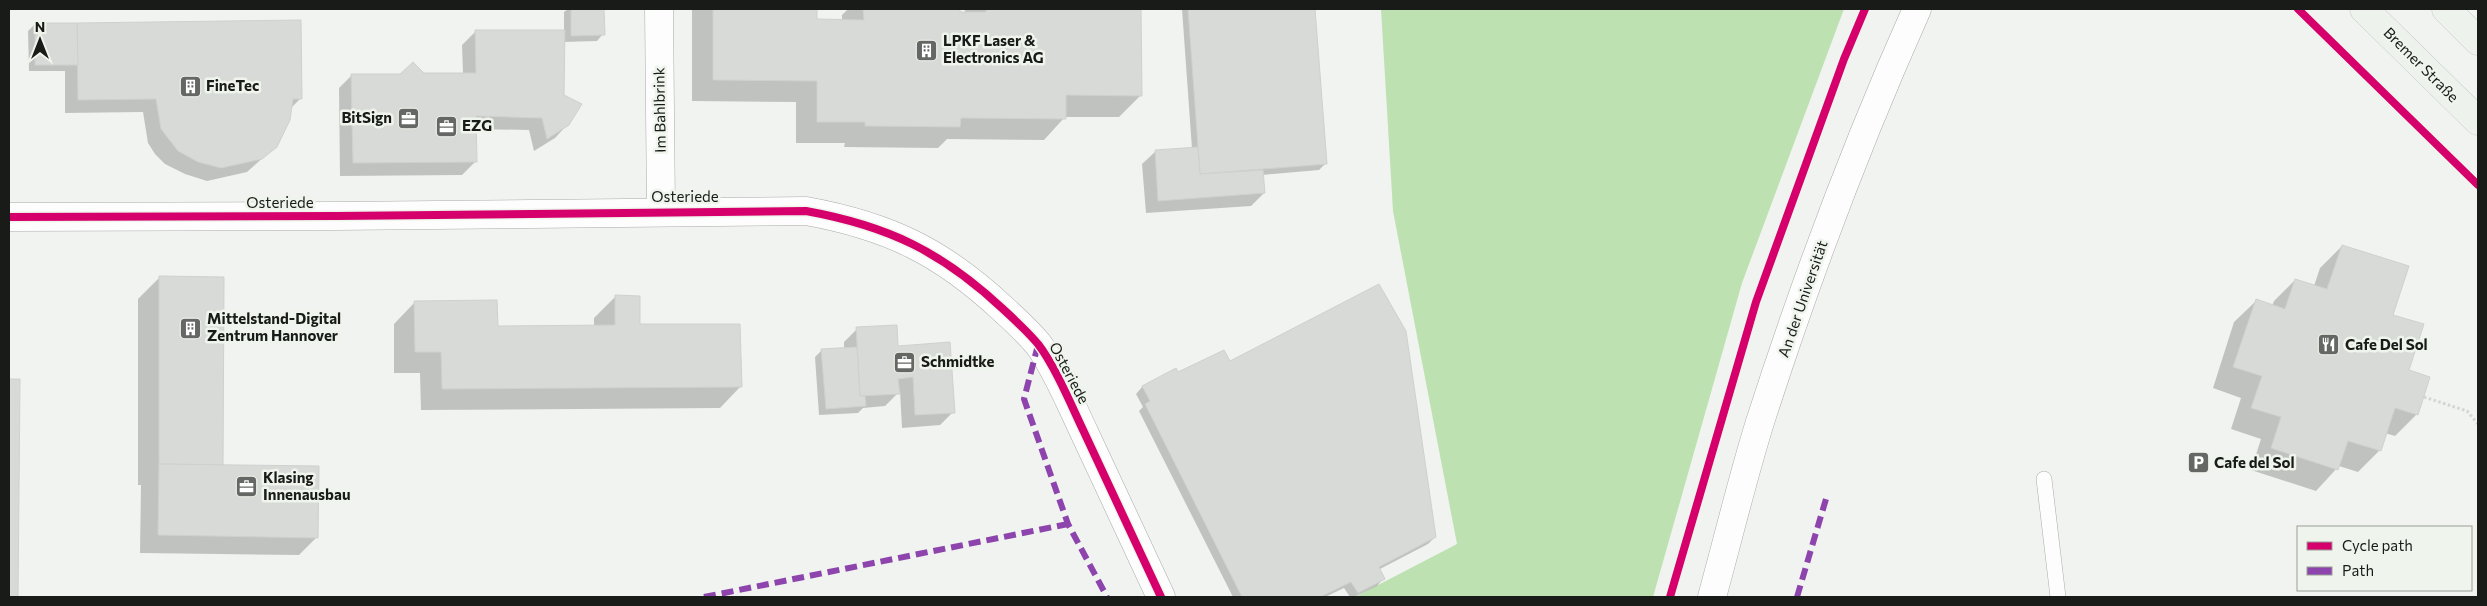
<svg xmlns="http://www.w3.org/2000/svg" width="2487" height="606" font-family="Commissioner,sans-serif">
<rect width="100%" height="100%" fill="#f0f3ef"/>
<!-- forest -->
<polygon fill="#bee1b1" points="1381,9 1844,9 1742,283 1653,597 1355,597 1457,544 1393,211"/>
<!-- shadow -->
<g fill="#0003">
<polygon points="568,9 603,9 603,34 597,41 563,42 563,96 568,124 555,138 534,151 529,130 475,129 475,162 462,175 340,176 339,88 352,75 463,74 462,45 475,32 564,31 564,12"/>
<polygon points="692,9 816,9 816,21 842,21 842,15 848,9 959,9 959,14 965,13 965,9 1140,9 1140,96 1119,117 1065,117 1044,140 947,139 938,148 844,147 845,143 796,143 796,102 692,101"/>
<polygon points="1182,9 1314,9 1325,164 1319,170 1262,175 1264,193 1251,206 1146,213 1142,164 1156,151 1192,149"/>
<polygon points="35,24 301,98 290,109 276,146 247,172 207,181 185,174 165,164 155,154 148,143 143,112 65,113 65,71 29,71 28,31"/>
<polygon points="2342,246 2392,315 2417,414 2395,436 2385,433 2379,451 2358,472 2339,466 2316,491 2251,470 2261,439 2231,429 2241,398 2213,388 2234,322 2256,301 2272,306 2274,301 2295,280 2314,286 2320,268"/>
<polygon points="160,277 220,466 317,537 299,555 140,553 141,485 138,485 138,299"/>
<polygon points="615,297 639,326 741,386 720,408 421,410 420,373 394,373 394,324 415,302 496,327 594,326 594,318"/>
<polygon points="857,329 897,347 953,412 940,425 902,428 900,391 885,406 863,408 858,413 819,415 815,357 822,350 844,349 844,342"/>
<polygon points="1229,363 1435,537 1428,544 1378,570 1383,579 1377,586 1354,597 1350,597 1344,588 1325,597 1233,597 1139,411 1143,407 1136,394 1142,387 1176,370 1178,374"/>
<polygon points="9,380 19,380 16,597 9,597"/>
</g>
<!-- building -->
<g fill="#d7dad6" stroke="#ced1cd">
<polygon points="571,9 604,9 605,35 571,36"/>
<polygon points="713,9 817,9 817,19 864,20 863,9 960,9 960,12 986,12 986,9 1141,9 1142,96 1066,95 1066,119 961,118 960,127 865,126 865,122 817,122 817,81 713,80"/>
<polygon points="1188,9 1315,9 1327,164 1200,174"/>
<polygon points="301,20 302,99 293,99 290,120 277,147 262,159 221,168 198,162 178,151 161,129 156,99 78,100 77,23"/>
<polygon points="35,23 77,23 78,65 35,65"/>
<polygon points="475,30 565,30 564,95 582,104 569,125 547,139 542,118 476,116 477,162 353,163 351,74 400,74 413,62 424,73 476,73"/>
<polygon points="1198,147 1200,174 1263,170 1265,193 1158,201 1155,150"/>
<polygon points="2342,245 2409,266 2393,315 2424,324 2409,370 2430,377 2418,415 2395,408 2381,451 2348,441 2338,470 2271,448 2281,417 2251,408 2262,376 2233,367 2256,299 2285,309 2295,279 2327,289"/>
<polygon points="159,276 224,277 223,465 159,464"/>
<polygon points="1379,284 1406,331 1436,537 1379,567 1385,579 1358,593 1351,582 1320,597 1242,597 1145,404 1150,401 1142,386 1176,368 1178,372 1224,350 1230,361"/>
<polygon points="615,295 640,296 640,324 740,324 742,387 442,389 441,352 415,352 414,301 497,300 498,326 615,325"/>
<polygon points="897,325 898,346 950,342 955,413 915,415 913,377 898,379 900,394 860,396 856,327"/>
<polygon points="857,347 860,396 865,396 866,406 826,409 821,349"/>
<polygon points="9,379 20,379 18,597 9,597"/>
<polygon points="159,464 319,466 318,538 158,535"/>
</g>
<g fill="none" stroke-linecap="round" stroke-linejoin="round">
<defs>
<polyline id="lane" points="2044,479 2058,597"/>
<g id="street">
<polyline points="659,9 661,211"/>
<path d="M 9,217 L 337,216 L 806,211 C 889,226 942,252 1003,309 C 1015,320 1028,332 1038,344 C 1055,366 1072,407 1084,432 C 1110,487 1135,542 1161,597"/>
</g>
<path id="secondary" d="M 1712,597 C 1728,539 1742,480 1760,422 C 1805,282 1857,143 1917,9"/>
<g id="primary">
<polyline points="2364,9 2478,121"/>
<polyline points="2446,9 2478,41"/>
</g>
</defs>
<!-- lane casing -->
<use href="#lane" stroke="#a9aca8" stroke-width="16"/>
<!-- street casing -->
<use href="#street" stroke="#a9aca8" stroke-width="29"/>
<!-- secondary casing -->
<use href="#secondary" stroke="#a9aca8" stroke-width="29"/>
<!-- primary casing -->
<use href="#primary" stroke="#cbcdcb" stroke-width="29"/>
<!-- path -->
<polyline stroke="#d4d4d4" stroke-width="3" stroke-dasharray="2.5 2.5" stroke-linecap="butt" points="2424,397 2467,411 2478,424"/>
<!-- lane -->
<use href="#lane" stroke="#fdfdfd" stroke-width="15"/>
<!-- street -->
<use href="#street" stroke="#fdfdfd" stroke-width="28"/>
<!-- secondary -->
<use href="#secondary" stroke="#fdfdfd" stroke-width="28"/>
<!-- primary -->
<use href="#primary" stroke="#edf2ec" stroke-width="28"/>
<!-- quiet -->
<g stroke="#8e44ad" stroke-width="6" stroke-dasharray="12 6" stroke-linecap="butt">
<polyline points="1038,345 1024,399 1068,524 1107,597"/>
<polyline points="704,597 1068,524"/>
<polyline points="1797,597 1826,499"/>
</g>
<defs>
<g id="cycleway">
<polyline points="2298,9 2478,185"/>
<path d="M 9,217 L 337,216 L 806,211 C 889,226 942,252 1003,309 C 1015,320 1028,332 1038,344 C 1055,366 1072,407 1084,432 C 1110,487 1135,542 1161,597"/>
<polyline points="1670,597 1756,302 1844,59 1865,9"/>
</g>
</defs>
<!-- cycleway casing -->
<use href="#cycleway" stroke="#eff5ed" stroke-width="11"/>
<!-- cycleway -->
<use href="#cycleway" stroke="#d6006c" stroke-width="8"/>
</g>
<!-- icons -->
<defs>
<symbol id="building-square" viewBox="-11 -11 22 22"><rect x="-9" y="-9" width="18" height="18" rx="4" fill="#646763" stroke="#eff5ed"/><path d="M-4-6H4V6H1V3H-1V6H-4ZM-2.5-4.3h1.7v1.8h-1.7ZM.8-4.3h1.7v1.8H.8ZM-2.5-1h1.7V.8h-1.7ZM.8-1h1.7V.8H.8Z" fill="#fff"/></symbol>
<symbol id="office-square" viewBox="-11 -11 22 22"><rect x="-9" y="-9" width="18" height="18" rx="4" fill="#646763" stroke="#eff5ed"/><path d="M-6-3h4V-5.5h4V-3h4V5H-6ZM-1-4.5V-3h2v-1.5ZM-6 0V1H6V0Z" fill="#fff"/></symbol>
<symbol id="restaurant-square" viewBox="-11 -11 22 22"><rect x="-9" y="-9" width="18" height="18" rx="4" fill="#646763" stroke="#eff5ed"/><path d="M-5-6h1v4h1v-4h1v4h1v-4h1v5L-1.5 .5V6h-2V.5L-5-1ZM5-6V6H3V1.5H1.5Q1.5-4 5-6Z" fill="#fff"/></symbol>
<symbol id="parking-square" viewBox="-11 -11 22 22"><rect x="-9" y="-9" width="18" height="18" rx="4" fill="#646763" stroke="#eff5ed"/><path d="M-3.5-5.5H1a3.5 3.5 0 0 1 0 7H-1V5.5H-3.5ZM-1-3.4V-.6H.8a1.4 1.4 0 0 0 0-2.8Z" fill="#fff"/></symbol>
</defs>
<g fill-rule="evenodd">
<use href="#building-square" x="914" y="38" width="25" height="25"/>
<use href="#building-square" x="178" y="74" width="25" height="25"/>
<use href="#office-square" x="396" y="106" width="25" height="25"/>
<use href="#office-square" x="434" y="114" width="25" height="25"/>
<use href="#building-square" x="178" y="316" width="25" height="25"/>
<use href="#restaurant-square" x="2316" y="332" width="25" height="25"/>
<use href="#office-square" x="892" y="350" width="25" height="25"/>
<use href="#parking-square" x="2186" y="450" width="25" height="25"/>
<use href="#office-square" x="234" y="474" width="25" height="25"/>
</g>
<g text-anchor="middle" stroke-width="5" stroke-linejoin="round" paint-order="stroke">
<!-- poi labels -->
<g font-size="15" font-weight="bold" fill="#191b18" stroke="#eff5ed" text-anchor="start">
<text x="943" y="46">LPKF Laser &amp;<tspan x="943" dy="17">Electronics AG</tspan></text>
<text x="206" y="91">FineTec</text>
<text x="392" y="123" text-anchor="end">BitSign</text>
<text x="462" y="131">EZG</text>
<text x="207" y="324">Mittelstand-Digital<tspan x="207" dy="17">Zentrum Hannover</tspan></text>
<text x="2345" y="350">Cafe Del Sol</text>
<text x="921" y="367">Schmidtke</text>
<text x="2214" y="468">Cafe del Sol</text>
<text x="263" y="483">Klasing<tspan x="263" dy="17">Innenausbau</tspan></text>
</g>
<!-- street labels -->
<g font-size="15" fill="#191b18" stroke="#eff5ed">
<text transform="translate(2421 65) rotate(45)" y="5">Bremer Straße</text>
<text transform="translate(660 110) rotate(-91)" y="5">Im Bahlbrink</text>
<text x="685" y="202">Osteriede</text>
<text x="280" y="208">Osteriede</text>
<text transform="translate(1803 299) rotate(-71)" y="5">An der Universität</text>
<text transform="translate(1069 373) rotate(62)" y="5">Osteriede</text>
</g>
</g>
<!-- border -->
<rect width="2487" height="606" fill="none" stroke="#191b18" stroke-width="20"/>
<!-- legend -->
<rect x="2297" y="526" width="175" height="65" fill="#eff5ed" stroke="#999e98"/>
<rect x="2307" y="542" width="25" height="8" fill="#d6006c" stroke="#999e98"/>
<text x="2342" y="551" font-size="15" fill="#191b18">Cycle path</text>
<rect x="2307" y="567" width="25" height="8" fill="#8e44ad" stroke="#999e98"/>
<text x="2342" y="576" font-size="15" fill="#191b18">Path</text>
<!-- north arrow -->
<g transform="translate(40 40)" stroke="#eff5ed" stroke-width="4" paint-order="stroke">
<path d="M0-4L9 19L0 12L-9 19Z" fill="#191b18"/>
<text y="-8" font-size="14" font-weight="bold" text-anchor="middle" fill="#191b18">N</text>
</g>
</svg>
